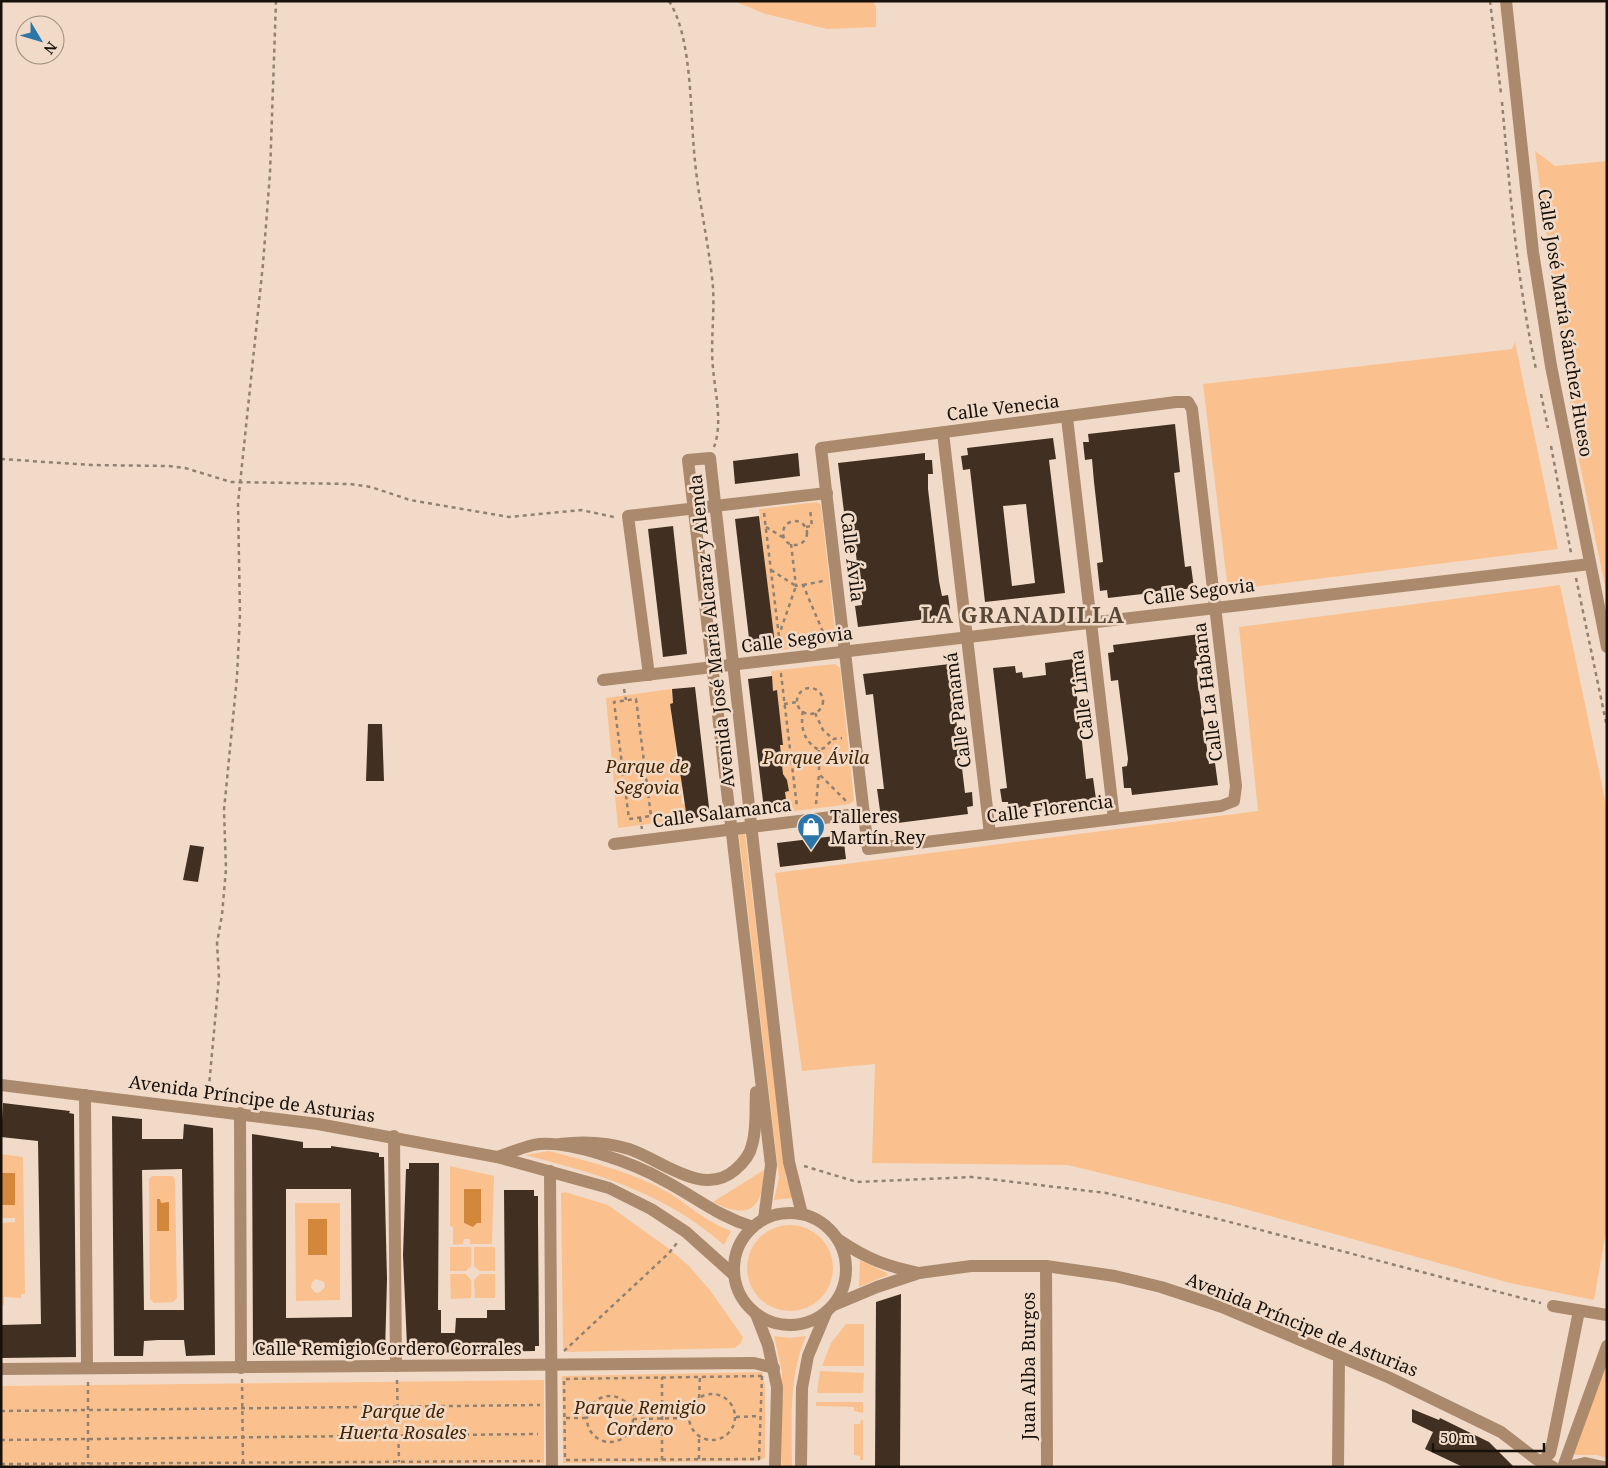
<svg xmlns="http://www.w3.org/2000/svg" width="1608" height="1468" font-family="'Noto Serif',serif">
<rect width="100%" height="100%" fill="#f1dbc8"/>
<!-- green -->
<g fill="#fac18e" fill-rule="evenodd">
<polygon points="726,1 873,1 876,7 876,27 827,29 766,14 736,2"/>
<polygon points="1535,151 1555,166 1607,161 1607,595 1575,441"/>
<polygon points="1515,342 1558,549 1228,590 1203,384 1512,349"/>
<polygon points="817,502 821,505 836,640 833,643 775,651 759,509"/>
<polygon points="1560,585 1607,809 1607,1226 1594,1300 1510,1283 1227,1204 1068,1165 872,1163 875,1064 802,1071 775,873 1258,811 1239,627"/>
<polygon points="835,664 840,668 854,800 850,804 788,812 785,792 789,791 787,780 783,774 780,745 783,744 777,690 773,691 771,671"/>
<polygon points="671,689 673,703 670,704 672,721 675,721 676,758 679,758 683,786 681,787 682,804 685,804 687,819 618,828 606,698"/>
<polygon points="745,834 786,1178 794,1198 774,1200 779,1178 739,835"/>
<path d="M 549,1151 C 589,1162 632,1171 669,1193 C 690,1206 708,1223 731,1231 L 724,1245 C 665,1193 599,1174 525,1155 Z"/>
<polygon points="1,1154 23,1157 25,1294 21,1294 21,1298 4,1297 4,1305 1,1305 1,1223 15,1222 15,1218 1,1218 1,1205 15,1205 15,1174 1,1173"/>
<polygon points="450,1166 494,1176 492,1244 470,1244 470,1239 464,1239 463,1244 453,1245 453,1227 450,1226"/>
<path d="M 764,1170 C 763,1208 750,1221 713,1202 Z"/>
<path d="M 152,1176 L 173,1176 L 175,1179 L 177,1298 L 173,1302 L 154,1303 L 150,1299 L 149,1179 ZM 157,1199 L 160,1203 L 169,1203 L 169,1231 Z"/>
<polygon points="565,1192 608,1205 668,1248 689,1266 709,1289 743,1337 740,1344 735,1348 567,1352 563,1348 561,1193"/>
<path d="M 295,1203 L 340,1203 L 340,1300 L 296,1301 ZM 316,1279 L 324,1282 L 325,1287 L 320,1292 L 316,1293 L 311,1288 L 312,1282 Z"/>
<circle cx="790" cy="1268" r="43"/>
<polygon points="450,1247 471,1247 471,1266 466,1271 450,1271"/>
<polygon points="474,1247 495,1247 495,1271 479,1271 474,1266"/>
<polygon points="860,1260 887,1273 888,1275 859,1287"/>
<polygon points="450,1274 466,1274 471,1280 471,1298 451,1299"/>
<polygon points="480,1274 495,1274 495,1298 475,1298 474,1280"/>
<polygon points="846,1324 864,1324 864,1366 822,1366 831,1343"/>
<path d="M 774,1336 L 790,1338 L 806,1336 C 788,1378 792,1422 792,1467 L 782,1467 L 782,1372 Z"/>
<polygon points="1607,1360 1607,1459 1597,1455 1576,1455 1574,1454"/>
<polygon points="820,1371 864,1373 863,1393 817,1393"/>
<polygon points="762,1372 765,1386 765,1458 757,1461 563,1463 562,1376"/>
<polygon points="544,1380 544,1463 1,1467 1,1386"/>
<polygon points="816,1402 863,1402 863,1413 854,1411 854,1407 816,1406"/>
<polygon points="861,1420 863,1420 863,1460 860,1460 860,1456 854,1455 854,1424 860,1424"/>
</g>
<!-- water -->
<g fill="#d2873a">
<rect x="1" y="1173" width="14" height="32"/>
<polygon points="464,1189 481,1189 481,1223 477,1223 473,1227 464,1223"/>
<polygon points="157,1199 160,1199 161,1203 169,1202 169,1231 157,1231"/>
<rect x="308" y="1219" width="19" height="36"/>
</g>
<!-- building -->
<g fill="#413021" fill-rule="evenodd">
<polygon points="1175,424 1180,472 1174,473 1185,567 1191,566 1194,588 1108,598 1107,590 1100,591 1097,563 1103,562 1094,482 1092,459 1085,460 1083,442 1089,442 1088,434"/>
<path d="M 1053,438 L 1056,459 L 1049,460 L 1065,593 L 985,602 L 970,469 L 963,470 L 961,456 L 968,455 L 967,448 ZM 1026,504 L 1035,583 L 1012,586 L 1003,506 Z"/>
<polygon points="798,453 800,476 735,484 733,461"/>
<polygon points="925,453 925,460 932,460 933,474 928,474 928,489 939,581 942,596 948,595 950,609 943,610 944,617 858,627 855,606 862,605 854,538 851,512 844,512 838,463"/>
<polygon points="759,516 775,644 750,647 735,519"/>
<polygon points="673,526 687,654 663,657 648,529"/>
<polygon points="1200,634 1202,656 1196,656 1199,690 1209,764 1215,763 1218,785 1132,795 1131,788 1124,788 1122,767 1127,766 1128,759 1118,680 1111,681 1108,653 1114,652 1113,645"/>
<polygon points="1073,659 1086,779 1093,778 1096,799 1009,809 1008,802 1002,802 1000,789 1007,788 993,668 1015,666 1016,673 1022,672 1023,678 1046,675 1045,663"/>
<polygon points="950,664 950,671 957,670 959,684 952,685 965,793 972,792 973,806 967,807 968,814 882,825 877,789 884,789 873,694 866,695 863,674"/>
<polygon points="772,676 773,691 777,690 783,745 780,745 783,774 787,780 789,791 785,792 787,806 764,809 748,679"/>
<polygon points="695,687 710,816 687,819 670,704 673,703 672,689"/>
<polygon points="368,724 382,724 384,781 366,781"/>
<polygon points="843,835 846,859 780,867 777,843"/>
<polygon points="190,845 204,847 198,882 183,880"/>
<polygon points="3,1103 70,1111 69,1113 74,1114 76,1357 1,1358 1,1325 41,1324 38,1141 1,1137"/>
<path d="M 112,1116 L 142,1119 L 142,1139 L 183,1139 L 184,1124 L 213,1128 L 215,1355 L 186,1356 L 184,1340 L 158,1340 L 144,1341 L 143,1356 L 114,1356 ZM 182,1169 L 184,1310 L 144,1310 L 142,1170 Z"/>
<path d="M 252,1134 L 303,1142 L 303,1148 L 331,1148 L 331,1146 L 379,1153 L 379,1157 L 384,1157 L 387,1279 L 385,1354 L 352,1354 L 352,1346 L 287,1347 L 287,1355 L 253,1355 ZM 286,1189 L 351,1189 L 352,1317 L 286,1318 Z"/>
<polygon points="409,1163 439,1163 438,1310 441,1310 441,1333 455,1333 456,1318 487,1318 487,1310 505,1310 504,1190 534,1190 534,1196 538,1196 538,1219 539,1346 535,1346 535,1351 410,1353 410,1346 407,1346 403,1255 406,1169 409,1169"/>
<polygon points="901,1294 900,1467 875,1467 876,1302"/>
<polygon points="1412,1409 1439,1420 1440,1418 1489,1442 1514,1467 1463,1467 1425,1449 1433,1432 1412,1422"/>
</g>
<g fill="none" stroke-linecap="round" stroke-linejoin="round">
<!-- path -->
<g stroke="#908173" stroke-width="2.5" stroke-dasharray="4 4" stroke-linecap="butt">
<path d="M 669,1 C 692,37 690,108 694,150 C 697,192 707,235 712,277 C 716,308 710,338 713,368 C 715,393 723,423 714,447"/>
<polyline points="1490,1 1501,94"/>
<path d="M 1502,102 C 1510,192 1517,281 1536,369"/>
<polyline points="1541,394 1548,428"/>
<polyline points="1551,446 1571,553"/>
<polyline points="1,459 91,465 168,466 185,468 231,482 350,484 371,487 410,500 509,517 581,510 614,517"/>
<polyline points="764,513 780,645 782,644"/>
<circle cx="795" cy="533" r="12"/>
<polyline points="766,527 784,538"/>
<polyline points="806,527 812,526 810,509"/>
<polyline points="791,544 796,586 803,585 826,639 830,636"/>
<polyline points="771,570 796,586 780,632"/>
<polyline points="1576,578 1607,727"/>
<polyline points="803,585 823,581"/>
<polyline points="782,674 781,674 797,807"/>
<circle cx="810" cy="701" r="13"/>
<polyline points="624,689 626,700"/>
<polygon points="636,699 651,816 629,819 614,702"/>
<polyline points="784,704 797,702"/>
<path d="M 803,711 C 800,727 804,742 819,750 L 824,748 L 833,739"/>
<polyline points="815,713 823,730 833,739 842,738"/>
<polyline points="819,750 819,774"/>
<polyline points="816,804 819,774 847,802"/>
<polyline points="640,818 642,829"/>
<polyline points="208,1097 219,977 217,943 222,915 226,869 224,810 237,677 240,614 238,503 263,264 270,173 276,1"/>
<polyline points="804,1166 857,1182 972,1177 1106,1193 1226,1221 1541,1303"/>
<polyline points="564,1351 669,1253 677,1243"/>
<polygon points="762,1376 759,1459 565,1460 564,1379"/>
<polyline points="242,1379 243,1463"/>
<polyline points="397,1380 399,1462"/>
<polyline points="88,1382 88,1464"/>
<circle cx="712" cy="1417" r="23"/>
<circle cx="610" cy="1419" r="23"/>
<polyline points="699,1398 700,1377"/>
<polyline points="1,1411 540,1405"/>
<polyline points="736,1417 760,1416"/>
<polyline points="566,1418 586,1418"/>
<polyline points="633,1419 689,1418"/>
<polyline points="1,1440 538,1434"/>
<polyline points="699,1459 699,1437"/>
<polyline points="662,1460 662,1377"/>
<polyline points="1,1464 540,1461"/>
</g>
<!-- minor -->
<g stroke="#aa896c" stroke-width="12">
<polyline points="1506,1 1533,252 1551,366 1607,647"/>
<polygon points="1176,402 1188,402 1192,409 1236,786 1234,801 1221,806 868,849 821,448"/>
<polyline points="1067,418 1114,819"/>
<polyline points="943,433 990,834"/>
<polyline points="649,675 628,516 827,493"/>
<polyline points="603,680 1590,564"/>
<polyline points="614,844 864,813"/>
<polyline points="1,1085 318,1124 497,1157 609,1188 651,1209 686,1232 734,1275"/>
<polyline points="85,1095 87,1368"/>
<polyline points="240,1113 241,1368"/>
<polyline points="394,1136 396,1366"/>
<path d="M 560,1144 C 584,1141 606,1142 629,1149 C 660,1159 703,1198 735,1170 C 742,1164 750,1155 752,1145 C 757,1129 755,1109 756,1092"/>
<path d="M 497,1157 C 509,1153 521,1148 533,1145 C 566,1138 636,1164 665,1181 C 697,1198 717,1216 753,1227"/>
<polyline points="550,1171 552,1467"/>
<circle cx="790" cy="1269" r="56"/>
<polyline points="764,1219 771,1165 688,460 710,458 789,1162 802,1214"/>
<path d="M 839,1240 C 867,1259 886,1266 919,1273"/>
<polyline points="1046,1266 1047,1467"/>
<polyline points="834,1305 877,1287 919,1273 971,1266 1046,1266 1115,1276 1161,1287 1222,1307 1390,1378 1501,1432 1536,1459 1553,1467"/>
<polyline points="1553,1306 1607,1315"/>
<polyline points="756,1314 768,1345 777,1387 775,1467"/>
<polyline points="1,1369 754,1363 774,1368"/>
<polyline points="1542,1462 1550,1453 1553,1440 1579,1311"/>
<polyline points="801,1467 802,1388 808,1356 826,1313"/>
<polyline points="1338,1467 1339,1357"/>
<polyline points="1563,1467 1607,1346"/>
<polyline points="1568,1467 1585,1463 1604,1467"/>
</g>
</g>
<!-- icons -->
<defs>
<symbol id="shop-pin" viewBox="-11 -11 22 30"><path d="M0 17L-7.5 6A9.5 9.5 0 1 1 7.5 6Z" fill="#2d76a9" stroke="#f1dbc8"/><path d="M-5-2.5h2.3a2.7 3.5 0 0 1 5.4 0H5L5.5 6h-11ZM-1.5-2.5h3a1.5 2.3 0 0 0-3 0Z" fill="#fff"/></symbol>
</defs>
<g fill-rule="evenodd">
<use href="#shop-pin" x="795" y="811" width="32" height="43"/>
</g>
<g text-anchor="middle" stroke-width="5" stroke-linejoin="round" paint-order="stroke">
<!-- street labels -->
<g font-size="18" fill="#18110a" stroke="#f1dbc8">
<text transform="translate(1565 323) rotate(81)" y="6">Calle José María Sánchez Hueso</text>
<text transform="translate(1003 408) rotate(-7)" y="6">Calle Venecia</text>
<text transform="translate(852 557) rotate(83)" y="6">Calle Ávila</text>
<text transform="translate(1199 592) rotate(-7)" y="6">Calle Segovia</text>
<text transform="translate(712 631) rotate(-96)" y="6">Avenida José María Alcaraz y Alenda</text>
<text transform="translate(797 640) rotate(-7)" y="6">Calle Segovia</text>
<text transform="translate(1208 692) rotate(-97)" y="6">Calle La Habana</text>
<text transform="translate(1082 695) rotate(-97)" y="6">Calle Lima</text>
<text transform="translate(958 710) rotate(-97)" y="6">Calle Panamá</text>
<text transform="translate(1050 809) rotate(-7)" y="6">Calle Florencia</text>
<text transform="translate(722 813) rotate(-7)" y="6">Calle Salamanca</text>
<text transform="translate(252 1099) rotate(8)" y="6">Avenida Príncipe de Asturias</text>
<text transform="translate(1302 1325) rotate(22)" y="6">Avenida Príncipe de Asturias</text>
<text x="388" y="1355">Calle Remigio Cordero Corrales</text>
<text transform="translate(1029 1366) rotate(-90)" y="6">Juan Alba Burgos</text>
</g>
<!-- park labels -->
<g font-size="18" font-style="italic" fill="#432504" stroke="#f1dbc8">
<text x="816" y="764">Parque Ávila</text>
<text x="647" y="773">Parque de<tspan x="647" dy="21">Segovia</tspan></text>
<text x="640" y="1414">Parque Remigio<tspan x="640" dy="21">Cordero</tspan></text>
<text x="403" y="1418">Parque de<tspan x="403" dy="21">Huerta Rosales</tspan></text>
</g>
<!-- poi labels -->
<g font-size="18" fill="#18110a" stroke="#f1dbc8" text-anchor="start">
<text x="830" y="823">Talleres<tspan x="830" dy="21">Martín Rey</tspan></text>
</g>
<!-- district labels -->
<g font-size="22" font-weight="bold" letter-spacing="1" fill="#594737" stroke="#f1dbc8">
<text x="1023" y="623">LA GRANADILLA</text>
</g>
</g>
<!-- border -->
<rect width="1608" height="1468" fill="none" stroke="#18110a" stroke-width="5"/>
<!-- north arrow -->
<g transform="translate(40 40) rotate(128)"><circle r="24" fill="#f1dbc8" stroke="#9a8a7c"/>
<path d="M0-4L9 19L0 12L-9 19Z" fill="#2d76a9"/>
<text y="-8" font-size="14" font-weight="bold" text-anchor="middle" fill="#18110a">N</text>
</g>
<!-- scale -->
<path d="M1433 1443v8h111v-8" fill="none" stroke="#18110a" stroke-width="2.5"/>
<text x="1440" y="1443" font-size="15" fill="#18110a" stroke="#f1dbc8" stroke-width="4" paint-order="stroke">50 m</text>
</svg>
